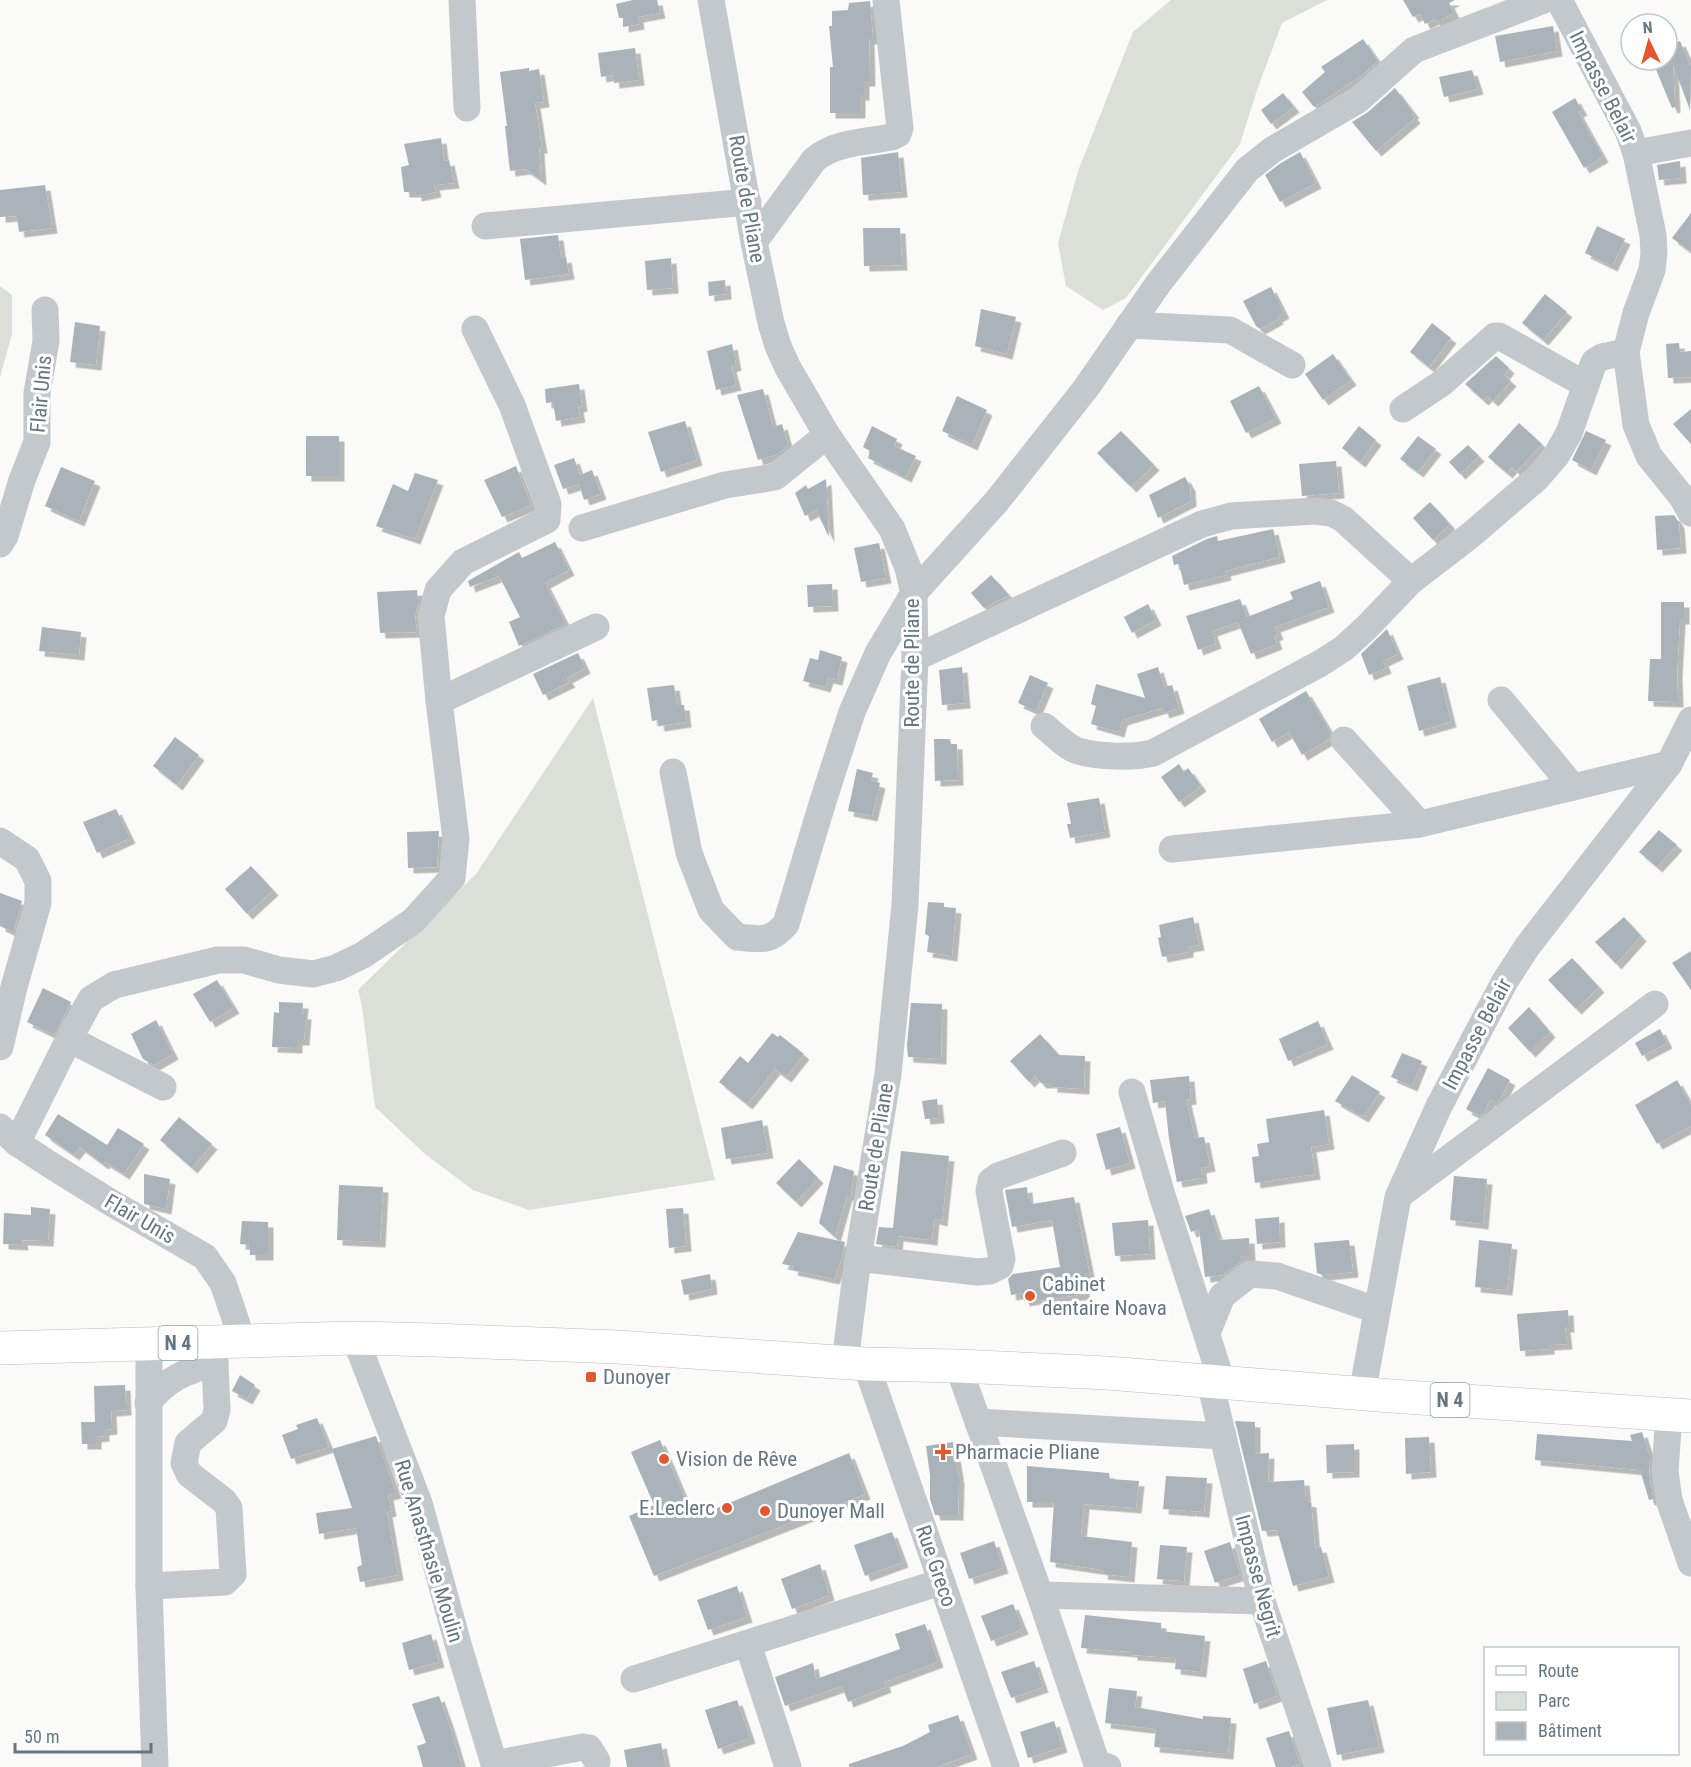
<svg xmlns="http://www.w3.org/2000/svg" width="1691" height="1767" font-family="'Roboto Condensed',sans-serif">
<defs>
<filter id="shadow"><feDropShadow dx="5.5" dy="5.5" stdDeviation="0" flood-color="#0004"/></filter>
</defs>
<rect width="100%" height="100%" fill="#fafaf8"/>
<!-- green -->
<g fill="#dadfd7">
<polygon points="1171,0 1327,0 1282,23 1257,90 1240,144 1126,298 1103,310 1066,286 1058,243 1078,171 1133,32"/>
<polygon points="0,286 12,295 12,334 0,377"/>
<polygon points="593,698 715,1180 529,1210 473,1190 425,1154 375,1107 362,1006 358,990 476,874"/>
</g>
<!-- building -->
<g fill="#aab3b9" filter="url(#shadow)">
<polygon points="633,0 657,0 660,13 638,17 639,24 623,27 623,18 619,18 616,4"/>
<polygon points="1403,0 1455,0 1449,3 1454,13 1436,22 1434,19 1425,24 1420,14 1413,17"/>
<polygon points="870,1 873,39 869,39 870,81 864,81 864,95 860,95 860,113 830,113 830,67 833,67 829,26 832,26 832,11 848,10 849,3"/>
<polygon points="1553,26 1557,51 1500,62 1495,36"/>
<polygon points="1363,39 1378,61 1362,75 1314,107 1302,92 1325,72 1321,67"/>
<polygon points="1680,41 1691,66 1690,110 1673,65 1675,107 1672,108 1652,60 1667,60 1667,46"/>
<polygon points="635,48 639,80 614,83 613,75 601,77 598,53"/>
<polygon points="529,68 529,71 539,69 544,102 535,103 542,148 539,148 541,180 525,169 510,171 509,163 505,126 507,126 500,72"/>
<polygon points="1472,70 1478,89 1444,97 1439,77"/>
<polygon points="1395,88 1414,113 1412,114 1415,118 1376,151 1352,122 1368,112"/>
<polygon points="1283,93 1294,107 1271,124 1261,110"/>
<polygon points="1575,98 1582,110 1578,112 1603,157 1584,168 1552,112"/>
<polygon points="441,138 444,161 449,160 454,183 434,185 436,192 416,196 416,192 404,192 401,167 409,165 404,144"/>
<polygon points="898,152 902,192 863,195 861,158"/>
<polygon points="1300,152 1316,183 1280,202 1265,175 1281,163"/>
<polygon points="1680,161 1681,178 1659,180 1657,165"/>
<polygon points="45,185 52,228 19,232 17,216 0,217 0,190"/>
<polygon points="1691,213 1691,252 1672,238"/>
<polygon points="1597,226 1625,239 1612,266 1585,253"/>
<polygon points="863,228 900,228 902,265 864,266"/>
<polygon points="558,235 561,258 566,257 569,274 525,280 520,239"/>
<polygon points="671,258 673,288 647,290 645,261"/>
<polygon points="725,280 726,294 709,296 708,282"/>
<polygon points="1271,287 1284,313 1277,317 1278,319 1260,329 1256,326 1243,301"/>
<polygon points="1545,294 1567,312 1543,340 1522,323"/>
<polygon points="981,309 1016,317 1007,354 975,346"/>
<polygon points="75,322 100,326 96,365 70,362"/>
<polygon points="1432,323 1451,338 1429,367 1410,352"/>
<polygon points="1679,343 1680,352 1691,351 1691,377 1668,378 1666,344"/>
<polygon points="732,344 736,365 731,367 736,385 716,390 707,351"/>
<polygon points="1333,354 1351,380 1323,400 1305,374"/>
<polygon points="1496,356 1509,368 1504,375 1511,381 1493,401 1487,396 1483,400 1465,384"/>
<polygon points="579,384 582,406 578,407 580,417 556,421 553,402 546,403 545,389"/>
<polygon points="1259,386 1276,418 1246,433 1230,401"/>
<polygon points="763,389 773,427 782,424 788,445 778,454 758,460 737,395"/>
<polygon points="957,396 987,410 972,445 942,431"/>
<polygon points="1691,409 1691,444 1673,424"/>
<polygon points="685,421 697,460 661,472 648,432"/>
<polygon points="1519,423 1542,444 1516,472 1512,467 1507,473 1488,457"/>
<polygon points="872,426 897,439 894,446 916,456 906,477 868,458 870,451 863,447"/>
<polygon points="1359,426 1376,440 1360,462 1342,448"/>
<polygon points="1121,431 1154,465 1131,487 1097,453"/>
<polygon points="1586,431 1606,440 1591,470 1572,460"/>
<rect x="306" y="436" width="33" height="40"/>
<polygon points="1418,436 1436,449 1418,472 1400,459"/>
<polygon points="1468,445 1479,456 1460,474 1449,462"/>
<polygon points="574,458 580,475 592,470 601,494 584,500 579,484 563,489 554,465"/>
<polygon points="1336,461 1339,493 1302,496 1299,464"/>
<polygon points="516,466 531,505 502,517 484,480"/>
<polygon points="61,467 95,481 79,521 45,506"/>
<polygon points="415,473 438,480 415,539 376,526 393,484 408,491"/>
<polygon points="1185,477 1190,486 1191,501 1158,518 1149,495"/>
<polygon points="826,479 829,537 816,510 805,516 795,493 806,485 808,489"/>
<polygon points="1430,502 1450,524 1433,540 1413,518"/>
<polygon points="1674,515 1679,523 1681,548 1657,550 1655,516"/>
<polygon points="1273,529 1280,557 1225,571 1226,575 1184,585 1179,564 1174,565 1172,556 1207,539 1217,536 1218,541"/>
<polygon points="555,542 569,570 545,583 566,624 519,646 509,622 520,617 499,576 470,587 468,581 519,552 522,558"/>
<polygon points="879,543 886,578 861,582 854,548"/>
<polygon points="991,575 1009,595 984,608 971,593"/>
<polygon points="1320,581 1329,607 1275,627 1278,634 1274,636 1277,644 1251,654 1238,622 1212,631 1216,643 1198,650 1186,616 1240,599 1247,617 1293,599 1290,592"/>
<polygon points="832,584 833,606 808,607 807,585"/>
<polygon points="417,590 418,602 415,617 417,632 380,633 377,592"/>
<polygon points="1661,602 1684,602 1684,619 1680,619 1677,673 1678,702 1648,701 1650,659 1661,659"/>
<polygon points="1148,604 1156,620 1132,633 1124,617"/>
<polygon points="42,627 81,632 79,655 39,651"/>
<polygon points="1387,629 1398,654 1383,661 1386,668 1369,675 1361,654"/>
<polygon points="820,650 842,657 837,680 828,678 825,687 803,681 810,658 818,660"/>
<polygon points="578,653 585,668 567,678 570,682 543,695 533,674"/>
<polygon points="962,667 965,703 942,705 939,670"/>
<polygon points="1158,667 1164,687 1172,685 1179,708 1164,713 1162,708 1122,720 1119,732 1091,724 1096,706 1091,704 1096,684 1145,698 1137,674"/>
<polygon points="1030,675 1048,683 1036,711 1018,703"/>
<polygon points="1440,677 1451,722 1419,731 1407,686"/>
<polygon points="674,685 677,705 684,705 686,722 659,726 658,720 652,721 647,688"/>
<polygon points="1306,691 1331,733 1329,739 1302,755 1289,732 1272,742 1259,719"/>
<polygon points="175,737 199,755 177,785 153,766"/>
<polygon points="934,739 950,739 951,744 957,744 958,780 935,781"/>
<polygon points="1179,764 1184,772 1188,768 1201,786 1179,802 1161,777"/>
<polygon points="857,769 873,773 871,780 880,783 872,816 848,811"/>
<polygon points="1099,798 1105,832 1070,838 1067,824 1071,824 1067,803"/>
<polygon points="116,809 130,838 97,853 83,822"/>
<polygon points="1659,830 1677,845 1657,867 1639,852"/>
<polygon points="439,831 437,867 408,868 407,832"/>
<polygon points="251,866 273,890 247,914 225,889"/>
<polygon points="0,893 22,901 13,932 0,926"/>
<polygon points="928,902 944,903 944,907 956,908 952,956 927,952 929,936 925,934"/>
<polygon points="1193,917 1199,945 1188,947 1188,952 1162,957 1158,938 1161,937 1159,925"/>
<polygon points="1624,917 1641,936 1616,964 1595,942"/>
<polygon points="1691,951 1691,990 1672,963"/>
<polygon points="1572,958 1599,987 1576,1009 1548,980"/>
<polygon points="217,980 234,1008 210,1022 193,994"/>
<polygon points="43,988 71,1002 54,1035 27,1022"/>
<polygon points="279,1002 303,1003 302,1014 306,1014 304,1040 297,1040 297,1048 272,1047 274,1012 279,1013"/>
<polygon points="911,1003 942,1004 941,1059 908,1057 907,1045"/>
<polygon points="1529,1007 1550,1032 1530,1052 1508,1028"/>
<polygon points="156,1020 173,1054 154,1065 143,1059 131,1034"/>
<polygon points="1318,1021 1328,1044 1288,1061 1279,1039"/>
<polygon points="1660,1029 1667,1043 1642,1056 1635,1043"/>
<polygon points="772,1033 778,1037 780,1035 804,1054 786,1077 775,1069 747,1104 719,1082 740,1056 748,1063"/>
<polygon points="1040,1034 1059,1055 1085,1056 1084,1089 1052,1087 1052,1083 1041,1083 1035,1076 1029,1082 1010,1061"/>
<polygon points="1402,1053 1422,1061 1412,1086 1391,1077"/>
<polygon points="1488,1068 1510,1080 1499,1101 1496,1103 1490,1100 1484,1113 1479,1116 1466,1109"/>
<polygon points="1352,1075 1380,1092 1363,1117 1335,1101"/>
<polygon points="1189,1076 1191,1099 1186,1100 1195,1138 1204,1137 1210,1166 1201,1168 1202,1178 1177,1182 1169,1139 1165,1101 1153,1103 1150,1080"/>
<polygon points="1677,1080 1691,1105 1691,1126 1657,1144 1635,1105"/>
<polygon points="937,1099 939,1118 925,1119 922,1101"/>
<polygon points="1324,1110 1329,1144 1311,1147 1315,1174 1255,1183 1252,1157 1259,1156 1257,1144 1269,1142 1266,1119"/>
<polygon points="58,1114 107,1145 118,1128 144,1144 124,1174 105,1162 103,1164 80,1147 74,1155 45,1135"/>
<polygon points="179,1117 212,1144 192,1168 160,1140"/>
<polygon points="762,1120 768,1153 726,1159 721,1128"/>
<polygon points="1120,1127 1130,1163 1106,1170 1096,1134"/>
<polygon points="901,1151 949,1156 942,1221 934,1219 932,1240 898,1236 897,1247 876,1244 879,1227 893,1228"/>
<polygon points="799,1159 818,1178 796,1202 776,1183"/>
<polygon points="834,1165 854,1171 851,1195 847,1195 835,1237 819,1223"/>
<polygon points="144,1174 170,1179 166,1209 144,1204"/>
<polygon points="1454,1176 1487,1179 1483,1224 1450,1220"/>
<polygon points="339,1185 383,1187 380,1242 337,1240"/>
<polygon points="1027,1187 1028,1199 1031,1198 1032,1204 1074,1197 1091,1281 1083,1282 1085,1294 1037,1301 1036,1299 1024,1301 1023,1293 1011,1295 1008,1279 1013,1274 1060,1267 1052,1220 1012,1227 1005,1190"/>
<polygon points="31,1207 50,1209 48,1241 22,1240 23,1245 3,1244 4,1213 31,1215"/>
<polygon points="683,1208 686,1246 669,1248 666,1209"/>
<polygon points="1209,1209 1219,1240 1249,1238 1250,1256 1241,1256 1242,1261 1223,1275 1205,1277 1199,1229 1191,1232 1185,1216"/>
<polygon points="1279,1217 1280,1242 1257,1244 1255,1219"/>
<polygon points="1148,1220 1150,1254 1115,1256 1112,1223"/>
<polygon points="242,1221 268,1222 268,1255 250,1255 250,1245 240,1244"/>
<polygon points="798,1232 845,1242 842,1257 834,1279 792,1270 793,1266 782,1264"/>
<polygon points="1349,1240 1353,1272 1323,1275 1317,1273 1314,1243"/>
<polygon points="1479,1240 1512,1244 1507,1290 1475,1287"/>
<polygon points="710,1274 712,1289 684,1295 681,1280"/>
<polygon points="1568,1310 1569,1327 1565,1327 1567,1344 1549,1345 1549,1349 1520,1351 1517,1314"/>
<polygon points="240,1375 255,1385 247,1399 232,1391"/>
<polygon points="125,1385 126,1410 111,1411 112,1429 104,1430 104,1436 96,1437 96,1444 82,1444 81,1422 95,1422 94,1386"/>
<polygon points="317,1418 329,1447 291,1459 282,1435 298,1429 296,1425"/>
<polygon points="1235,1421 1255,1422 1255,1454 1269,1453 1268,1482 1304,1480 1306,1501 1311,1502 1315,1548 1321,1547 1329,1577 1293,1586 1277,1530 1262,1531"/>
<polygon points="1642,1432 1650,1457 1649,1473 1653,1499 1649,1500 1640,1470 1535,1460 1537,1434 1632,1441 1630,1435"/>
<polygon points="376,1436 396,1493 388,1495 391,1511 387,1512 398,1575 360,1582 357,1567 362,1565 356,1528 319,1534 316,1513 352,1508 332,1449"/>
<polygon points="1429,1437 1431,1472 1406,1474 1405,1438"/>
<polygon points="660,1440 693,1518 849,1453 865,1494 654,1576 629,1516 654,1505 631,1452"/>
<polygon points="953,1442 959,1479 958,1515 935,1515 930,1499 930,1475 926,1446"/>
<polygon points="1354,1444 1354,1472 1327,1473 1326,1445"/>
<polygon points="1027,1466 1109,1473 1110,1479 1139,1481 1136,1508 1084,1504 1081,1536 1132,1542 1129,1577 1102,1574 1103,1570 1050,1562 1054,1502 1027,1502"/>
<polygon points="1166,1476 1207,1478 1204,1512 1191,1511 1190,1508 1190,1511 1163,1509"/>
<polygon points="892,1532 903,1562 865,1576 854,1545"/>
<polygon points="994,1541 1003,1568 969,1579 960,1553"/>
<polygon points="1230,1542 1240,1575 1215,1583 1204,1551"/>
<polygon points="1160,1545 1187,1547 1184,1581 1157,1579"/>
<polygon points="820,1564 829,1595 792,1609 781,1579"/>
<polygon points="737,1586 747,1617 708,1630 697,1600"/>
<polygon points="1013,1604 1023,1629 991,1641 981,1616"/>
<polygon points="1085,1615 1161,1623 1161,1631 1205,1636 1201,1672 1175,1669 1176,1658 1132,1655 1132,1652 1081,1648"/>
<polygon points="925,1624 938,1662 884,1682 886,1687 848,1702 842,1686 785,1706 775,1677 813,1663 816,1679 900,1649 895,1634"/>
<polygon points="431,1634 439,1662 409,1670 402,1643"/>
<polygon points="1034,1661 1043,1687 1011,1698 1001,1672"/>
<polygon points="1266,1661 1277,1696 1254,1704 1243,1669"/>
<polygon points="1109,1688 1137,1691 1135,1707 1203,1719 1203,1716 1231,1718 1228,1754 1154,1747 1156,1729 1105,1723"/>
<polygon points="439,1696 449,1724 462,1767 423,1767 417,1746 426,1743 412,1704"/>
<polygon points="737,1700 750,1738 718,1749 705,1710"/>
<polygon points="1368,1700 1379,1747 1337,1755 1327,1708"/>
<polygon points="958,1715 972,1754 936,1767 849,1767 849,1764 903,1746 930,1732 928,1725"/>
<polygon points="1054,1721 1062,1747 1028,1758 1020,1732"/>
<polygon points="1289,1731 1300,1764 1291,1767 1276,1767 1266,1738"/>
<polygon points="661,1743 666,1767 627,1767 624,1750"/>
</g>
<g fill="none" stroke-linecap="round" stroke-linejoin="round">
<defs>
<polyline id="major" points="0,1348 355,1338 434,1340 617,1347 866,1364 958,1366 1108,1373 1391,1396 1691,1416"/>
</defs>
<!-- major casing -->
<use href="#major" stroke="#b5babe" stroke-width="34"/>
<!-- minor -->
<g stroke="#c3c8cc" stroke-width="27">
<polyline points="462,0 467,108"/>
<polyline points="711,0 754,242 771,323 778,346 788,368 827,435 892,529 908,568 914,593 915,658 905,905 888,1074 858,1258 845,1362"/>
<polyline points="1559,0 1628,131 1636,153 1653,235 1654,253 1652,270 1636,313 1626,352 1636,425 1649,456 1682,497 1691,513"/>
<polyline points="1636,153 1691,143"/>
<polyline points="485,226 748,202"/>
<path d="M 754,242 L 814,160 C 835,142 865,142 892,137 L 898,134 L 900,128 L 886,0"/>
<polyline points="1129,325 1230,330 1292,365"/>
<polyline points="1403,409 1442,383 1495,336 1499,336 1586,385"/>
<polyline points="582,528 725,485 775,477 827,435"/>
<polyline points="0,544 5,536 22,480 37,442 37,393 46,341 45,310"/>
<polyline points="915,658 1202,524 1231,516 1315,511 1331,513 1343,519 1411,581"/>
<polyline points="1501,700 1573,787"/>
<polyline points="439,701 596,627"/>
<path d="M 1044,726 C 1054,734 1066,747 1078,751 C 1099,757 1132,758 1153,753 L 1321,663 L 1344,648 L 1366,628 L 1411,581 L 1472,534 L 1537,478 L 1556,456 L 1569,433 L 1594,362 L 1602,357 L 1626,352"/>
<polyline points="1344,740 1420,824"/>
<path d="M 673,772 L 689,853 L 711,910 L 737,937 C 759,939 770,943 786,924 L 823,801 L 852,712 L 878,653 L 914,593 L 997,501 L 1086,388 L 1158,284 L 1247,170 L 1272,150 L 1358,100 L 1414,50 L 1544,0"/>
<polyline points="0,841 27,859 38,881 38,903 14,987 0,1047"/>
<polyline points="1172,849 1420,824 1669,764"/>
<polyline points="69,1039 163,1087"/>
<polyline points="1132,1092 1162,1195 1222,1382"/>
<polyline points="0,1127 17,1143 49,1164 110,1202 205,1257 223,1283 243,1342"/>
<polyline points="17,1143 69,1039 91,999 114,985 218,960 244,960 279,970 313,974 336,968 363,955 413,921 452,878 456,839 439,701 431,616 438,590 463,562 547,520 548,504 512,405 475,329"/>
<polyline points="1401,1194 1655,1004"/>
<polyline points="858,1258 977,1272 990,1271 1000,1266 1002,1259 989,1191 991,1181 998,1176 1063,1153"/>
<polyline points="1207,1333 1222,1296 1250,1274 1277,1276 1376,1310"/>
<polyline points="355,1338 419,1503 460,1651 495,1767"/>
<polyline points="149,1344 149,1586 155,1767"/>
<polyline points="866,1364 1006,1767"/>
<polyline points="958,1366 1040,1595 1097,1764 1108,1767"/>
<polyline points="1210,1382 1262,1601 1318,1767"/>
<polyline points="1362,1394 1398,1197 1439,1106 1505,981 1527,947 1669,764 1691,720"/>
<path d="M 148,1403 C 166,1379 186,1371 215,1363"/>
<polyline points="1669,1415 1665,1471 1669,1500 1691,1563"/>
<polyline points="978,1422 1223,1436"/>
<polyline points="149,1586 225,1582 233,1574 229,1508 224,1501 189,1474 184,1463 188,1443 214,1421 217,1410 214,1342"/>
<polyline points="1040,1595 1262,1601"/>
<polyline points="748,1644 788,1767"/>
<polyline points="634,1679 941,1582"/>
<polyline points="494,1764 583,1747 589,1748 597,1761"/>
</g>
<!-- major -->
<use href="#major" stroke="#fff" stroke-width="33"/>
</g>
<!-- markers -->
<g fill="#e4572e" stroke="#fff" stroke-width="2">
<circle cx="1030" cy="1296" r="6"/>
<rect x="585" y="1371" width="12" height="12" rx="3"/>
<path d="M940 1443h6v6h6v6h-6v6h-6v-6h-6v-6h6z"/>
<circle cx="664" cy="1459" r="6"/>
<circle cx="727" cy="1508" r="6"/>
<circle cx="765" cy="1511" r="6"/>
</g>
<g text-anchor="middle" stroke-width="6" stroke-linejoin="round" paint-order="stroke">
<!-- shield labels -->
<g fill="#fff" stroke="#939fa8" stroke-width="1.5">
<rect x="158.5" y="1326" width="39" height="34" rx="4.5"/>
<rect x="1430.5" y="1383" width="39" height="34" rx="4.5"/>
</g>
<g font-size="20" font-weight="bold" fill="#657683">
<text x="178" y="1350">N 4</text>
<text x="1450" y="1407">N 4</text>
</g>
<!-- street labels -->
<g font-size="21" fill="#657683" stroke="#fff">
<text transform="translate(1603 87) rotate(63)" y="7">Impasse Belair</text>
<text transform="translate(747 199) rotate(80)" y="7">Route de Pliane</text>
<text transform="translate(41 394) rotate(-85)" y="7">Flair Unis</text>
<text transform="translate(912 663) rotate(-90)" y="7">Route de Pliane</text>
<text transform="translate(1477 1034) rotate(-62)" y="7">Impasse Belair</text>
<text transform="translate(876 1147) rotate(-81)" y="7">Route de Pliane</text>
<text transform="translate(140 1219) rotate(30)" y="7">Flair Unis</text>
<text transform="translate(429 1551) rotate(73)" y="7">Rue Anasthasie Moulin</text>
<text transform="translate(936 1566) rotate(71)" y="7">Rue Greco</text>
<text transform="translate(1258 1576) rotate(75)" y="7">Impasse Negrit</text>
</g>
<!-- poi labels -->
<g font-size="21" fill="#657683" stroke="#fff" text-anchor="start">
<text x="1042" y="1291">Cabinet<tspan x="1042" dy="24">dentaire Noava</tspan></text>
<text x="603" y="1384">Dunoyer</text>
<text x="955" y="1459">Pharmacie Pliane</text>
<text x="676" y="1466">Vision de Rêve</text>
<text x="715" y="1515" text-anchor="end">E.Leclerc</text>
<text x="777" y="1518">Dunoyer Mall</text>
</g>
</g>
<!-- legend -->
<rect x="1484" y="1647" width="195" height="108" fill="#ffffff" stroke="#c1c8cd" stroke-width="1.5"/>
<rect x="1496" y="1666" width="30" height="9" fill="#ffffff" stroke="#c1c8cd" stroke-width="1.5"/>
<text x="1538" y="1677" font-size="18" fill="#657683">Route</text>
<rect x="1496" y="1692" width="30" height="18" fill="#dadfd7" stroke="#c1c8cd" stroke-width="1.5"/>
<text x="1538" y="1707" font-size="18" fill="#657683">Parc</text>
<rect x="1496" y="1722" width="30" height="18" fill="#aab3b9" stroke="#c1c8cd" stroke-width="1.5"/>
<text x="1538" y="1737" font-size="18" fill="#657683">Bâtiment</text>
<!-- north arrow -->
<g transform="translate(1649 42) rotate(355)"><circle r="28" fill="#ffffff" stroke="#c1c8cd" stroke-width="1.5"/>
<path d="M0-4.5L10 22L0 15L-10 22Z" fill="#e4572e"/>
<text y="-9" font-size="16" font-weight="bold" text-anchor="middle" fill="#657683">N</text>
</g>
<!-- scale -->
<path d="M15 1743v9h136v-9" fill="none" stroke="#657683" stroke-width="3"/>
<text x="24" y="1743" font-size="18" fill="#657683" stroke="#ffffff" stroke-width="4.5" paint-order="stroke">50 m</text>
</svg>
